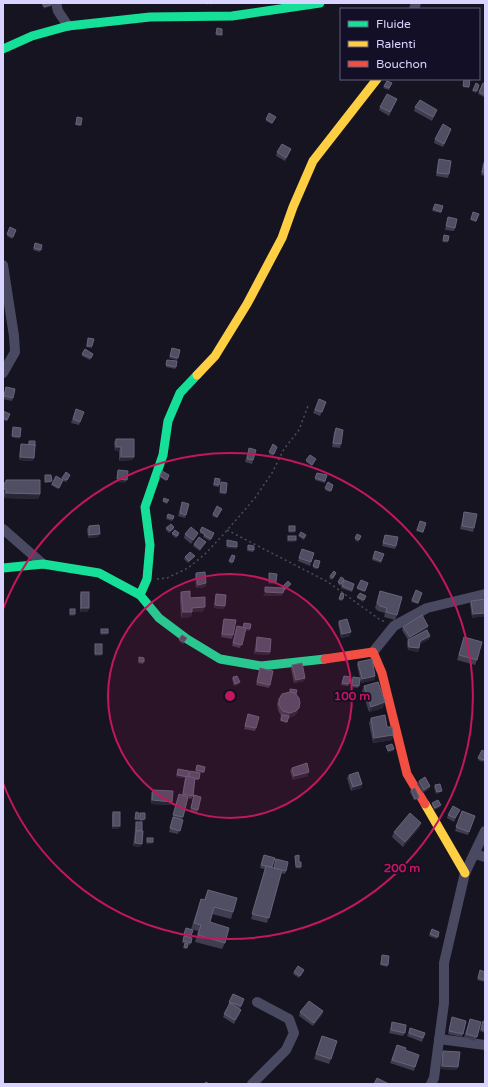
<svg xmlns="http://www.w3.org/2000/svg" width="488" height="1087" font-family="'Varela Round',sans-serif">
<rect width="100%" height="100%" fill="#161421"/>
<g fill="none" stroke-linecap="round" stroke-linejoin="round">
<!-- path -->
<g stroke="#44505f" stroke-width="1.5" stroke-dasharray="2 3" stroke-linecap="butt">
<polyline points="206,3 211,5"/>
<polyline points="227,530 328,582 379,619 385,622"/>
<polyline points="157,579 167,578 188,568 205,554 223,535 255,498 272,473 284,449 299,430 308,406"/>
</g>
<!-- street -->
<g stroke="#4a4962" stroke-width="10">
<polyline points="56,3 58,11 68,26"/>
<polyline points="414,9 416,3"/>
<polyline points="3,265 14,336 15,352 3,373"/>
<polyline points="3,529 43,564"/>
<polyline points="373,652 394,626 427,608 485,594"/>
<polyline points="475,854 485,857"/>
<polyline points="439,1039 485,1045"/>
<polyline points="252,1084 286,1050 294,1033 289,1019 257,1002"/>
<polyline points="431,1084 434,1078 444,1003 444,963 465,873 485,831"/>
</g>
<!-- fast -->
<g stroke="#16e098" stroke-width="9">
<polyline points="3,49 32,36 68,26 150,17 232,16 320,3"/>
<polyline points="3,568 43,564 99,573 140,595 159,618 187,639 220,659 261,666 325,659"/>
<polyline points="140,595 147,579 150,545 145,507 163,455 168,421 180,393 197,375"/>
</g>
<!-- slow -->
<g stroke="#ffcf43" stroke-width="9">
<polyline points="197,375 215,356 247,304 282,238 293,207 313,161 377,79"/>
<polyline points="425,804 465,873"/>
</g>
<!-- jam -->
<polyline stroke="#f24e42" stroke-width="9" points="325,659 373,652 382,673 407,774 425,804"/>
</g>
<!-- wall -->
<g fill="#403d50">
<polygon points="387,81 392,83 389,90 383,88"/>
<polygon points="476,83 479,85 476,93 472,91"/>
<polygon points="483,83 485,95 484,97 478,94"/>
<polygon points="397,99 389,116 379,110 380,107"/>
<polygon points="415,107 436,113 432,121 414,111"/>
<polygon points="77,117 81,125 80,126 75,125"/>
<polygon points="266,119 275,119 272,124 266,121"/>
<polygon points="450,132 443,147 434,143 435,139"/>
<polygon points="291,149 285,161 276,156 277,152"/>
<polygon points="439,159 449,174 448,178 436,176 438,162"/>
<polygon points="485,160 485,176 481,175 483,163"/>
<polygon points="435,204 443,206 441,213 432,211"/>
<polygon points="473,212 479,214 476,222 470,220"/>
<polygon points="448,217 455,228 454,231 445,230"/>
<polygon points="10,227 16,230 12,239 7,236"/>
<polygon points="35,243 42,245 40,252 33,250"/>
<polygon points="88,340 92,346 92,348 86,347"/>
<polygon points="172,348 180,350 177,360 169,358"/>
<polygon points="82,354 93,354 90,360 82,356"/>
<polygon points="167,360 176,367 175,369 166,367"/>
<polygon points="6,387 13,398 12,401 3,399 3,397"/>
<polygon points="319,399 326,402 320,416 313,413"/>
<polygon points="76,409 80,422 79,425 71,423"/>
<polygon points="3,411 10,414 7,421 3,420"/>
<polygon points="336,428 341,444 340,448 332,447 334,432"/>
<polygon points="116,439 133,460 119,461 119,451 115,451 114,442"/>
<polygon points="29,441 34,458 32,461 19,460 20,448 21,444 28,445"/>
<polygon points="273,444 277,447 273,456 269,454"/>
<polygon points="249,448 253,460 252,464 245,462"/>
<polygon points="316,459 312,466 306,462 306,460"/>
<polygon points="66,472 70,475 69,477 66,482 63,481 58,489 51,485 52,484 62,479"/>
<polygon points="317,473 327,475 325,483 315,480"/>
<polygon points="169,475 166,481 159,477 160,476"/>
<polygon points="215,478 219,485 219,487 213,486"/>
<polygon points="6,480 40,494 38,499 4,498 4,494 3,494 5,483"/>
<polygon points="328,482 333,485 330,492 325,490"/>
<polygon points="164,498 169,500 167,504 163,502"/>
<polygon points="182,502 186,515 185,518 178,516"/>
<polygon points="222,509 217,518 212,516 213,514"/>
<polygon points="464,512 474,528 473,532 460,529"/>
<polygon points="168,514 174,516 172,521 166,519"/>
<polygon points="420,521 426,523 423,533 416,531"/>
<polygon points="89,526 98,537 88,538 87,529"/>
<polygon points="174,527 174,529 169,533 166,530 166,528"/>
<polygon points="200,531 214,533 210,541 203,537 204,535 200,533"/>
<polygon points="172,533 179,535 176,538 172,535"/>
<polygon points="198,533 197,536 191,544 184,538 185,534"/>
<polygon points="357,534 361,536 358,542 355,540"/>
<polygon points="299,535 305,537 304,540 298,536"/>
<polygon points="385,535 396,546 395,549 382,546"/>
<polygon points="206,542 200,551 193,546 194,544"/>
<polygon points="248,545 254,550 253,552 247,551"/>
<polygon points="302,549 314,553 310,566 298,561"/>
<polygon points="375,551 384,554 381,563 372,560"/>
<polygon points="232,555 235,556 232,564 229,562"/>
<polygon points="185,557 194,557 188,563 184,559"/>
<polygon points="315,560 320,561 317,569 313,568"/>
<polygon points="196,573 206,583 205,587 196,588 195,576"/>
<polygon points="336,573 332,580 329,578 330,576"/>
<polygon points="344,580 354,584 352,592 341,588"/>
<polygon points="361,580 368,583 364,592 357,589"/>
<polygon points="344,581 341,586 338,584 338,582"/>
<polygon points="416,590 422,593 418,604 411,602"/>
<polygon points="380,591 397,615 395,620 384,617 385,613 378,611 375,608"/>
<polygon points="81,592 88,612 80,612 80,595"/>
<polygon points="181,592 190,598 203,612 192,612 191,617 181,618 180,597"/>
<polygon points="341,593 344,594 342,601 339,600"/>
<polygon points="360,593 366,596 363,602 357,598"/>
<polygon points="216,594 224,609 214,608 215,598"/>
<polygon points="484,595 485,595 485,616 472,618 470,604 471,601 483,599 483,597"/>
<polygon points="224,619 233,635 232,639 221,637 223,622"/>
<polygon points="339,621 350,636 341,638 338,624"/>
<polygon points="244,623 250,629 249,631 245,630 240,648 232,646 237,626 243,627"/>
<polygon points="428,626 427,630 430,636 429,639 420,644 418,652 408,650 407,644 408,640 402,630 403,627"/>
<polygon points="257,637 270,652 269,655 254,654 256,641"/>
<polygon points="464,637 477,660 475,665 457,660"/>
<polygon points="187,638 183,644 179,641 179,639"/>
<polygon points="139,657 144,658 143,664 138,663"/>
<polygon points="358,662 375,676 374,680 361,683 360,679 358,688 351,687 353,677 360,678 357,665"/>
<polygon points="292,665 305,678 304,681 294,683 291,669"/>
<polygon points="260,668 270,685 269,688 256,685"/>
<polygon points="344,676 350,677 348,686 341,685"/>
<polygon points="233,677 239,684 234,686 232,679"/>
<polygon points="364,686 383,708 369,712 362,691"/>
<polygon points="296,694 299,708 297,713 294,716 288,718 287,723 280,721 281,716 278,710 277,704 279,699"/>
<polygon points="248,714 256,728 255,731 244,729"/>
<polygon points="371,718 387,727 393,735 392,740 373,743 369,723"/>
<polygon points="482,750 485,758 483,762 478,760"/>
<polygon points="196,767 204,772 203,773 195,772"/>
<polygon points="292,768 308,776 293,780 290,771"/>
<polygon points="178,769 188,777 199,779 198,780 195,780 193,796 191,799 188,798 178,834 169,832 178,798 182,795 185,778 176,777"/>
<polygon points="349,775 362,784 361,788 351,791 347,778"/>
<polygon points="419,781 430,786 429,789 423,793 417,784"/>
<polygon points="435,785 441,792 436,794 434,787"/>
<polygon points="153,790 172,802 171,805 151,804 151,793"/>
<polygon points="411,790 419,797 418,799 414,800 410,792"/>
<polygon points="194,795 198,810 196,813 190,812"/>
<polygon points="432,803 440,807 434,810 432,805"/>
<polygon points="462,811 475,816 468,835 455,831"/>
<polygon points="113,812 120,826 118,829 112,829 112,815"/>
<polygon points="458,813 454,822 447,818 448,815"/>
<polygon points="136,822 142,844 140,847 133,846"/>
<polygon points="421,823 419,828 403,847 392,837 394,832"/>
<polygon points="264,855 272,868 274,868 276,859 286,871 285,874 281,873 267,923 251,919 265,869 260,868"/>
<polygon points="208,890 233,912 231,919 212,914 210,922 225,943 222,949 195,942 198,931 191,929 201,899 204,900"/>
<polygon points="186,928 193,930 191,938 184,936"/>
<polygon points="432,929 439,932 437,939 429,936"/>
<polygon points="184,936 192,938 190,945 188,944 186,949 183,948 185,943 182,943"/>
<polygon points="382,955 388,965 387,967 380,965"/>
<polygon points="480,970 485,972 485,982 477,980"/>
<polygon points="294,972 303,972 299,978 293,974"/>
<polygon points="233,994 244,999 240,1009 240,1013 234,1024 223,1017 229,1005 228,1005"/>
<polygon points="323,1011 322,1015 313,1026 299,1016 300,1012"/>
<polygon points="452,1017 463,1034 462,1037 448,1034"/>
<polygon points="470,1019 477,1037 475,1041 464,1037"/>
<polygon points="483,1021 485,1022 485,1033 480,1031"/>
<polygon points="392,1022 405,1033 403,1036 389,1033"/>
<polygon points="410,1028 425,1033 422,1042 407,1036"/>
<polygon points="320,1041 331,1059 329,1064 314,1059"/>
<polygon points="397,1045 405,1050 415,1067 414,1071 390,1063"/>
<polygon points="443,1051 457,1070 441,1069 442,1055"/>
</g>
<!-- shaded-wall -->
<g fill="#282635">
<polygon points="51,5 50,7 43,9 44,7"/>
<polygon points="216,34 222,35 221,36 216,36"/>
<polygon points="463,86 469,87 469,88 463,88"/>
<polygon points="443,241 448,241 448,243 442,242"/>
<polygon points="12,436 20,437 19,439 12,438"/>
<polygon points="116,447 121,447 119,451 115,451"/>
<polygon points="20,457 34,458 32,461 19,460"/>
<polygon points="121,457 134,457 133,460 119,461"/>
<polygon points="117,479 127,480 125,483 116,482"/>
<polygon points="52,481 51,483 45,483 45,482"/>
<polygon points="3,489 6,489 4,494 3,494"/>
<polygon points="220,492 226,493 225,495 219,494"/>
<polygon points="6,493 40,494 38,499 4,498"/>
<polygon points="289,531 295,531 294,533 288,533"/>
<polygon points="198,533 197,536 191,544 193,540"/>
<polygon points="100,534 98,537 88,538 89,535"/>
<polygon points="288,540 296,540 295,542 287,542"/>
<polygon points="227,546 237,547 236,549 226,548"/>
<polygon points="269,582 276,582 275,584 268,584"/>
<polygon points="206,583 205,587 196,588 198,585"/>
<polygon points="291,584 290,586 284,592 284,590"/>
<polygon points="265,592 283,593 282,596 263,596"/>
<polygon points="215,605 225,606 224,609 214,608"/>
<polygon points="205,607 203,612 192,612 191,617 181,618 183,612 192,608"/>
<polygon points="81,608 89,608 88,612 80,612"/>
<polygon points="485,613 485,616 472,618 473,614"/>
<polygon points="70,614 75,614 74,616 69,616"/>
<polygon points="428,626 427,630 409,641 410,637"/>
<polygon points="243,628 250,629 249,631 242,630"/>
<polygon points="351,632 350,636 341,638 342,634"/>
<polygon points="101,633 108,633 107,635 100,635"/>
<polygon points="430,636 429,639 419,645 420,641"/>
<polygon points="409,647 419,648 418,652 408,650"/>
<polygon points="256,651 270,652 269,655 254,654"/>
<polygon points="95,654 102,654 101,656 95,656"/>
<polygon points="375,676 374,680 361,683 362,679"/>
<polygon points="305,678 304,681 294,683 296,680"/>
<polygon points="240,682 239,684 234,686 235,684"/>
<polygon points="385,702 383,708 369,712 371,707"/>
<polygon points="299,708 297,713 294,716 288,718 290,713"/>
<polygon points="393,735 392,740 373,743 374,738"/>
<polygon points="394,749 394,751 387,753 388,751"/>
<polygon points="309,772 308,776 293,780 294,776"/>
<polygon points="177,775 188,777 186,776 185,778 176,777"/>
<polygon points="362,784 361,788 351,791 353,787"/>
<polygon points="430,786 429,789 423,793 424,790"/>
<polygon points="442,791 441,792 436,794 437,792"/>
<polygon points="152,800 172,802 171,805 151,804"/>
<polygon points="441,805 440,807 434,810 435,808"/>
<polygon points="135,819 139,819 138,821 135,820"/>
<polygon points="145,819 144,821 139,821 140,820"/>
<polygon points="421,823 419,828 403,847 405,842"/>
<polygon points="113,826 120,826 118,829 112,829"/>
<polygon points="147,842 153,842 152,844 146,844"/>
<polygon points="135,843 142,844 140,847 133,846"/>
<polygon points="296,867 301,867 301,869 295,868"/>
<polygon points="241,1010 240,1013 234,1024 235,1020"/>
<polygon points="323,1011 322,1015 313,1026 314,1023"/>
<polygon points="442,1066 458,1067 457,1070 441,1069"/>
</g>
<!-- building -->
<g fill="#504e63" stroke="#66637b">
<polygon points="42,3 50,3 51,5 44,7"/>
<polygon points="217,28 222,29 222,35 216,34"/>
<polygon points="464,79 470,79 469,87 463,86"/>
<polygon points="387,81 392,83 389,88 384,86"/>
<polygon points="476,83 479,85 477,91 473,90"/>
<polygon points="483,83 485,84 485,95 479,92"/>
<polygon points="387,94 397,99 390,112 380,107"/>
<polygon points="420,100 437,110 433,117 415,107"/>
<polygon points="269,113 276,117 272,123 266,119"/>
<polygon points="77,117 82,118 81,125 76,124"/>
<polygon points="443,124 451,129 444,144 435,139"/>
<polygon points="282,144 291,149 286,158 277,152"/>
<polygon points="439,159 451,161 449,174 437,173"/>
<polygon points="485,160 485,173 482,172"/>
<polygon points="435,204 443,206 441,212 433,209"/>
<polygon points="473,212 479,214 476,221 471,219"/>
<polygon points="448,217 457,219 455,228 446,226"/>
<polygon points="10,227 16,230 13,237 7,234"/>
<polygon points="444,235 449,236 448,241 443,241"/>
<polygon points="35,243 42,245 41,250 34,248"/>
<polygon points="88,338 94,339 92,346 87,346"/>
<polygon points="172,348 180,350 178,358 170,356"/>
<polygon points="85,349 93,354 91,358 82,354"/>
<polygon points="167,360 177,361 176,367 166,365"/>
<polygon points="6,387 15,389 13,398 4,396"/>
<polygon points="319,399 326,402 322,412 315,410"/>
<polygon points="76,409 84,412 80,422 73,419"/>
<polygon points="3,411 10,414 7,420 3,418"/>
<polygon points="13,427 21,428 20,437 12,436"/>
<polygon points="336,428 343,430 341,444 333,443"/>
<polygon points="116,439 134,439 134,457 121,457 121,447 116,447"/>
<polygon points="29,441 35,441 35,446 35,445 29,445"/>
<polygon points="21,444 35,445 34,458 20,457"/>
<polygon points="273,444 277,447 274,454 269,452"/>
<polygon points="249,448 256,450 253,460 247,459"/>
<polygon points="310,455 316,459 312,465 306,460"/>
<polygon points="118,470 128,471 127,480 117,479"/>
<polygon points="162,471 169,475 167,480 160,476"/>
<polygon points="66,472 70,475 67,480 62,478"/>
<polygon points="317,473 327,475 325,481 315,478"/>
<polygon points="45,475 51,475 52,481 45,482"/>
<polygon points="56,476 63,480 59,488 52,484"/>
<polygon points="215,478 220,479 219,485 214,484"/>
<polygon points="6,480 40,480 40,494 6,493 6,489 3,489 3,483 6,483"/>
<polygon points="221,482 227,483 226,493 220,492"/>
<polygon points="328,482 333,485 331,491 325,488"/>
<polygon points="164,498 169,500 167,502 163,501"/>
<polygon points="182,502 189,504 186,515 180,513"/>
<polygon points="217,506 222,509 217,517 213,514"/>
<polygon points="464,512 477,514 474,528 462,526"/>
<polygon points="168,514 174,516 173,519 167,517"/>
<polygon points="420,521 426,523 423,532 417,530"/>
<polygon points="171,524 174,527 170,531 166,528"/>
<polygon points="99,525 100,534 89,535 89,526"/>
<rect x="289" y="526" width="6" height="5"/>
<polygon points="191,527 198,533 193,540 185,534"/>
<polygon points="202,527 214,533 211,539 204,535 205,534 200,531"/>
<polygon points="175,530 179,533 177,536 172,533"/>
<polygon points="301,532 306,535 304,538 299,535"/>
<polygon points="357,534 361,536 359,540 355,538"/>
<polygon points="385,535 398,537 396,546 383,543"/>
<rect x="288" y="536" width="8" height="4"/>
<polygon points="199,537 206,542 200,549 194,544"/>
<polygon points="227,540 237,542 237,547 227,546"/>
<polygon points="248,545 254,546 254,550 248,549"/>
<polygon points="302,549 314,553 311,562 299,558"/>
<polygon points="375,551 384,554 381,561 373,558"/>
<polygon points="190,552 195,556 189,561 185,557"/>
<polygon points="232,555 235,556 233,562 229,561"/>
<polygon points="315,560 320,561 318,568 313,566"/>
<polygon points="334,571 336,573 333,578 330,576"/>
<polygon points="205,572 206,583 198,585 196,573"/>
<polygon points="269,573 277,574 276,582 269,582"/>
<polygon points="341,577 344,579 341,584 338,582"/>
<polygon points="344,580 354,584 352,590 342,586"/>
<polygon points="361,580 368,583 365,591 357,588"/>
<polygon points="288,581 291,584 284,590 284,588 282,587"/>
<polygon points="265,587 284,588 283,593 265,592"/>
<polygon points="416,590 422,593 418,603 412,600"/>
<polygon points="190,591 190,598 205,597 205,607 192,608 192,612 183,612 181,592"/>
<polygon points="380,591 402,597 397,615 386,612 387,608 380,606 377,603"/>
<rect x="81" y="592" width="8" height="16"/>
<polygon points="341,593 344,594 343,599 339,599"/>
<polygon points="360,593 366,596 364,600 357,597"/>
<polygon points="216,594 226,595 225,606 215,605"/>
<polygon points="485,599 485,613 473,614 471,601"/>
<rect x="70" y="609" width="5" height="5"/>
<polygon points="422,615 428,626 410,637 403,627"/>
<polygon points="224,619 236,620 233,635 222,634"/>
<polygon points="347,619 351,632 342,634 339,621"/>
<polygon points="244,623 251,624 250,629 243,628"/>
<polygon points="237,626 246,628 242,645 233,643"/>
<rect x="101" y="629" width="7" height="4"/>
<polygon points="427,630 430,636 420,641 419,648 409,647 408,640"/>
<polygon points="182,635 187,638 184,642 179,639"/>
<polygon points="257,637 271,639 270,652 256,651"/>
<polygon points="464,637 482,642 477,660 459,655"/>
<rect x="95" y="644" width="7" height="10"/>
<polygon points="139,657 144,658 144,662 139,661"/>
<polygon points="372,659 375,676 362,679 358,662"/>
<polygon points="302,663 305,678 296,680 292,665"/>
<polygon points="260,668 273,671 270,685 257,682"/>
<polygon points="237,676 240,682 235,684 233,677"/>
<polygon points="344,676 350,677 349,684 342,683"/>
<polygon points="353,677 360,678 359,686 352,685"/>
<polygon points="378,682 385,702 371,707 364,686"/>
<polygon points="290,689 297,690 296,694 295,693 290,692"/>
<polygon points="290,692 295,693 299,698 300,703 299,708 296,711 290,713 283,711 279,705 279,699 282,694"/>
<polygon points="248,714 259,717 256,728 245,726"/>
<polygon points="282,715 289,716 287,722 281,720"/>
<polygon points="385,715 387,727 392,727 393,735 374,738 371,718"/>
<polygon points="392,744 394,749 388,751 386,746"/>
<polygon points="482,750 485,752 485,758 484,760 478,758"/>
<polygon points="307,763 309,772 294,776 292,768"/>
<polygon points="197,765 205,767 204,772 196,770"/>
<polygon points="178,769 189,771 188,777 177,775"/>
<polygon points="190,771 200,773 199,779 189,777"/>
<polygon points="358,772 362,784 353,787 349,775"/>
<polygon points="186,776 195,778 193,796 183,794"/>
<polygon points="425,777 430,786 424,790 419,781"/>
<polygon points="440,784 442,791 437,792 435,785"/>
<polygon points="415,788 419,797 415,799 411,790"/>
<polygon points="153,790 173,791 172,802 152,800"/>
<polygon points="179,794 188,797 183,817 173,815"/>
<polygon points="194,795 201,797 198,810 191,808"/>
<polygon points="438,800 441,805 435,808 432,803"/>
<polygon points="453,806 460,810 455,818 448,815"/>
<polygon points="462,811 475,816 469,832 456,827"/>
<rect x="113" y="812" width="7" height="14"/>
<polygon points="136,812 139,813 139,819 135,819"/>
<polygon points="140,813 145,813 145,819 140,820"/>
<polygon points="410,813 421,823 405,842 394,832"/>
<polygon points="173,817 183,820 180,831 170,828"/>
<rect x="136" y="822" width="6" height="9"/>
<polygon points="136,831 143,831 142,844 135,843"/>
<rect x="147" y="838" width="6" height="4"/>
<polygon points="264,855 275,858 272,867 261,865"/>
<polygon points="299,855 299,862 301,862 301,867 296,867 295,856"/>
<polygon points="276,859 288,862 286,871 274,868"/>
<polygon points="266,866 282,870 269,918 252,914"/>
<polygon points="208,890 237,898 233,912 214,907 210,922 229,928 225,943 198,935 201,925 194,923 201,899 205,900"/>
<polygon points="186,928 193,930 191,936 184,934"/>
<polygon points="432,929 439,932 438,937 430,934"/>
<polygon points="184,936 192,938 191,943 183,941"/>
<polygon points="185,943 188,944 187,948 184,947"/>
<polygon points="382,955 389,956 388,965 381,964"/>
<polygon points="298,966 304,970 300,976 294,972"/>
<polygon points="480,970 485,972 485,980 478,978"/>
<polygon points="233,994 244,999 241,1006 229,1002"/>
<polygon points="309,1001 323,1011 314,1023 300,1012"/>
<polygon points="230,1003 241,1010 235,1020 224,1014"/>
<polygon points="452,1017 466,1021 463,1034 449,1031"/>
<polygon points="470,1019 481,1022 477,1037 466,1034"/>
<polygon points="483,1021 485,1022 485,1031 481,1029"/>
<polygon points="392,1022 406,1025 405,1033 391,1030"/>
<polygon points="410,1028 425,1033 423,1038 409,1033"/>
<polygon points="322,1036 337,1041 331,1059 316,1054"/>
<polygon points="397,1045 406,1048 405,1050 419,1055 415,1067 392,1060"/>
<polygon points="443,1051 460,1052 458,1067 442,1066"/>
<polygon points="377,1078 389,1084 374,1084"/>
<polygon points="206,1082 209,1084 204,1084"/>
</g>
<!-- distance rings -->
<circle cx="230" cy="696" r="122" fill="#c2185b" fill-opacity=".12"/>
<g fill="none" stroke="#c2185b" stroke-width="2">
<circle cx="230" cy="696" r="122"/>
<path d="M3 609A243 243 0 1 1 3 783"/>
</g>
<circle cx="230" cy="696" r="6" fill="#c2185b" stroke="#130f26" stroke-width="2"/>
<g font-size="12" text-anchor="middle" font-weight="bold" fill="#c2185b" stroke="#130f26" stroke-width="3.5" stroke-linejoin="round" paint-order="stroke">
<text x="352" y="700">100 m</text>
<text x="402" y="872">200 m</text>
</g>
<!-- border -->
<rect width="488" height="1087" fill="none" stroke="#d9d4ff" stroke-width="8"/>
<!-- legend -->
<rect x="340" y="8" width="140" height="72" fill="#130f26" stroke="#625e7d"/>
<rect x="348" y="21" width="20" height="6" fill="#16e098" stroke="#625e7d"/>
<text x="376" y="28" font-size="12" fill="#d9d4ff">Fluide</text>
<rect x="348" y="41" width="20" height="6" fill="#ffcf43" stroke="#625e7d"/>
<text x="376" y="48" font-size="12" fill="#d9d4ff">Ralenti</text>
<rect x="348" y="61" width="20" height="6" fill="#f24e42" stroke="#625e7d"/>
<text x="376" y="68" font-size="12" fill="#d9d4ff">Bouchon</text>
</svg>
